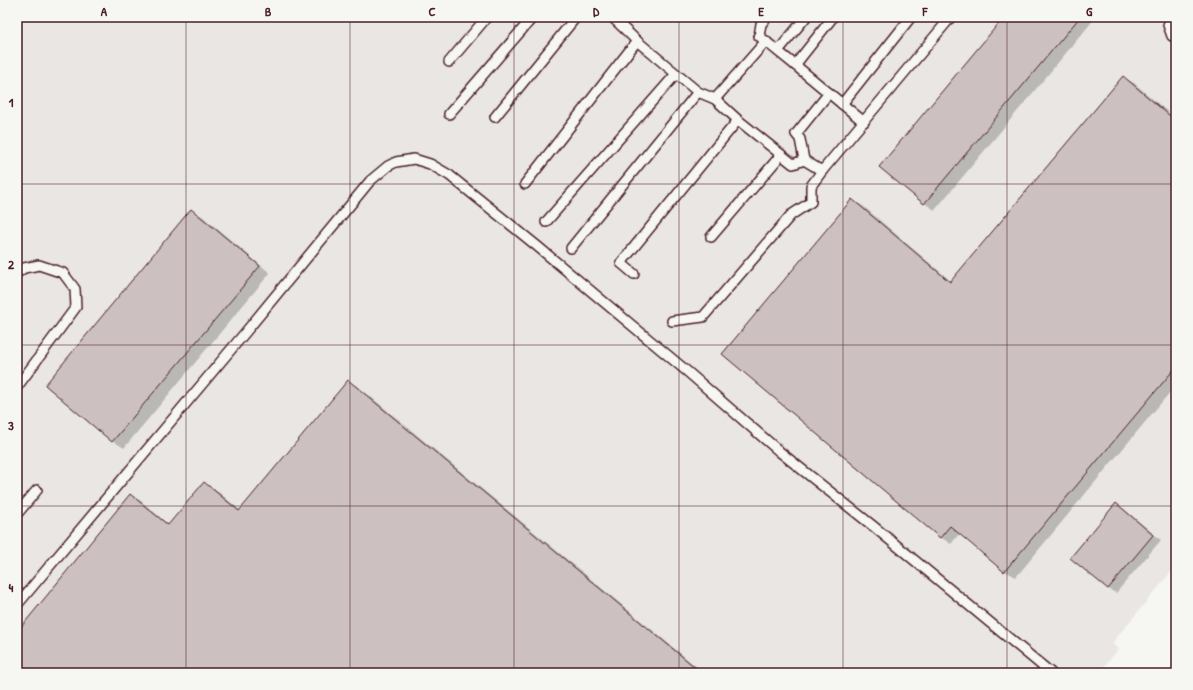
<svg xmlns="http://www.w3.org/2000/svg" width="1193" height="690" font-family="'Patrick Hand',sans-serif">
<rect width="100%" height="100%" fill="#f6f6f2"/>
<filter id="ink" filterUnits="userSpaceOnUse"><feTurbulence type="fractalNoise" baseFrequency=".025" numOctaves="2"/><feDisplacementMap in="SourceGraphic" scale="8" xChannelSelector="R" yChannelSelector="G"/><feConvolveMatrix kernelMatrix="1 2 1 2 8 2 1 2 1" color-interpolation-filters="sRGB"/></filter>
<g filter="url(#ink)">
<!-- built -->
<polygon fill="#e9e6e3" points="17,17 1176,17 1176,566 1112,643 1118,650 1098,673 17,673"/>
<!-- shadow -->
<g fill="#0003">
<polygon points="736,17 744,17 741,20"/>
<polygon points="1005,17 1096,17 935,210 924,203"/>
<polygon points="1123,77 1134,83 1176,119 1176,385 1016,577 1005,571 960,533 951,544 940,537 852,200 863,206 952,282"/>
<polygon points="192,210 202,216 270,273 124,448 113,441 46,385"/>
<polygon points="348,381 359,387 704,673 17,673 17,634 130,495 141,501 169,525 204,483 215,489 241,511"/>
<polygon points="1116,504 1124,509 1161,540 1116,593 1108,589"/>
</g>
<!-- building -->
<g fill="#ccc1c0" stroke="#4a1f2b">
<polygon points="1004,17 1080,17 924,204 879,167"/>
<polygon points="1123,76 1176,121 1176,367 1004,572 950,526 940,538 722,354 852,199 950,282"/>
<polygon points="191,209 260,266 112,442 45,385"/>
<polygon points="348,380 702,673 17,673 17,632 130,494 168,525 204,482 239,511"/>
<polygon points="1116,503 1153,535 1108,589 1070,558"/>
</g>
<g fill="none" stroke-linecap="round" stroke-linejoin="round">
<defs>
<g id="service">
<polyline points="612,17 637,41 698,92 715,99 738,120 793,164 804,160 822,171"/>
<polyline points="767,17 761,24 759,36 795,65"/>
<polyline points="833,17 795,65 864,122"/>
<polyline points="1171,17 1168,25 1172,36"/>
<polyline points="778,51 806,17"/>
<polyline points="449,62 487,17"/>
<polyline points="715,99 766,41"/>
<polyline points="842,104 911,17"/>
<polyline points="449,114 533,17"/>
<polyline points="495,117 576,17"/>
<polyline points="804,160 800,139 796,134 829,93"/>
<polyline points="525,184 637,41"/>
<polyline points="546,222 676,74"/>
<polyline points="711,237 781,155"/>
<polyline points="571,248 698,92"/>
<polyline points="17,273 24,268 39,265 63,273 75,289 76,307 17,387"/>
<polyline points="634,274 621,263 738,120"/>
<polyline points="672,321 703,317 791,215 811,202 811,186 822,171 951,17"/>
<polyline points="17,514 37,490"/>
<polyline points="17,605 244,334 370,181 388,166 396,162 414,159 430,164 449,175 537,246 689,373 780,452 873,526 1051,673"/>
</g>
</defs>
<!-- service casing -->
<use href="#service" stroke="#4a1f2b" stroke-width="12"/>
<!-- service -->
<use href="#service" stroke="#f6f6f2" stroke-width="9"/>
</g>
</g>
<!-- grid -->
<path fill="none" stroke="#4a1f2b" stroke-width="1" stroke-opacity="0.55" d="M 186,17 L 186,673M 350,17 L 350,673M 514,17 L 514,673M 679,17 L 679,673M 843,17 L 843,673M 1007,17 L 1007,673M 17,184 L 1176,184M 17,345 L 1176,345M 17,506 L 1176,506"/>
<!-- margin -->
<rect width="1193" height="690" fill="none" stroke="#f6f6f2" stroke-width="44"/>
<rect x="22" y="22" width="1149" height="646" fill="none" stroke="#4a1f2b" stroke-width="1.5"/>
<g font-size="13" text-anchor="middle" font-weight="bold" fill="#4a1f2b">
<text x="104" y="16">A</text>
<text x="268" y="16">B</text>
<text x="432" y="16">C</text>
<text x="596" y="16">D</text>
<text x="761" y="16">E</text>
<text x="925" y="16">F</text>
<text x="1089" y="16">G</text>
<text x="11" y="107">1</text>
<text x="11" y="269">2</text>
<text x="11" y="430">3</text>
<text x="11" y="592">4</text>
</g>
</svg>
